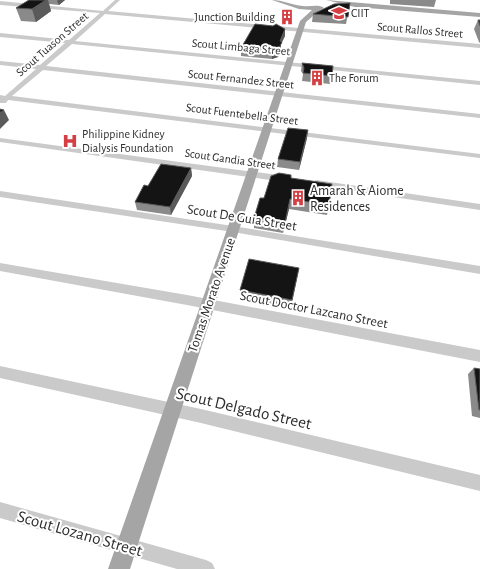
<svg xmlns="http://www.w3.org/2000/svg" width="480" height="569" font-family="'Alegreya Sans',sans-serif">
<rect width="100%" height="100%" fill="#fff"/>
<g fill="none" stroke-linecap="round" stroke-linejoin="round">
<!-- minor -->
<g fill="#cacaca" fill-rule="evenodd">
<polygon points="115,0 120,0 108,11 480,44 480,48 105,14 75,41 480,81 480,85 72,44 46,66 480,114 480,118 43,70 12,96 480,154 480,158 8,100 6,103 0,103 0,95 5,96 36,69 0,65 0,61 40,65 65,43 0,37 0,33 69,40 100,13 0,5 0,1 103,11"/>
<polygon points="0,138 285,176 289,179 285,182 0,142"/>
<polygon points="316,180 480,204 480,210 313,185 312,183"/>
<polygon points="0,191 233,226 480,266 480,274 233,232 0,197"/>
<polygon points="0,263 187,295 480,350 480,362 187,305 0,271"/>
<polygon points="0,366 201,409 480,475 480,491 201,423 0,378"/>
<polygon points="0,502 206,560 212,563 215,569 177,569 0,518"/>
</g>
<!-- major -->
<g fill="#a5a5a5" fill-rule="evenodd">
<path d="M 272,0 C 283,0 292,5 303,6 C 310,7 319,4 324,8 L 320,10 L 306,22 L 130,569 L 108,569 L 300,21 L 312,10 L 299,9 Z"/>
<polygon points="326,0 480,13 480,17 355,7"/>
</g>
</g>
<!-- wall -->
<g fill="#8a8a8a">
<polygon points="29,0 65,0 59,5 49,4 51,11 36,22 21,21 16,8"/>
<polygon points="390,0 436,0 434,7 390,4"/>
<polygon points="350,3 346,24 312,22 313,14"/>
<polygon points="478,20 480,20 480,43 479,42 474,29"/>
<polygon points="285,29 285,36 281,44 281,49 278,57 272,59 241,56 241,48"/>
<polygon points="302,63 333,66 330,84 302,81 303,74 301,71"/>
<polygon points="307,138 299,170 277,167 278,159"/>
<polygon points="191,168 192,176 171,215 137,210 135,202 148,186"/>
<polygon points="291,175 291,178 329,205 327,215 289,209 283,233 254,228 254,218 264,198"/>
<polygon points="299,268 291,308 240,298 240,290"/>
<polygon points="474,368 480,369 480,418 472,416 468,374"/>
</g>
<!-- shaded-wall -->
<g fill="#5a5a5a">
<polygon points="46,0 48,0 51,11 36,22 32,9"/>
<polygon points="58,0 65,0 59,5 57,1"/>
<polygon points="285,29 285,36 281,44 281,49 278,57 272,59 272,51 280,41"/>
<polygon points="4,110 9,120 0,129 0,113"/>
<polygon points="308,130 307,138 299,170 300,162"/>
<polygon points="191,168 192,176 171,215 170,207"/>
<polygon points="290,199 289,209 283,233 285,223"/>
</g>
<!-- building -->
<g fill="#141414" stroke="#5a5a5a">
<polygon points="29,0 46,0 32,9 16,8"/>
<polygon points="350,3 348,17 313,14 334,4"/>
<polygon points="478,20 480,20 480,26"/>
<polygon points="255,24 273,26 276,24 285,29 280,41 282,42 278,50 272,51 241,48"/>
<polygon points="302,63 333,66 332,76 303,73 304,68"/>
<polygon points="0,109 4,110 0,113"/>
<polygon points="288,128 308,130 300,162 278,159"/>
<polygon points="161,164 191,168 170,207 135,202 144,185 148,186"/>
<polygon points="279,173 291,175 291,178 332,184 329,205 290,199 285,223 254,218 260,198 264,198 271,176"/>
<polygon points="249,259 299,268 292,300 240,290"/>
<polygon points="474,368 480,369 480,410 479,410"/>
</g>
<!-- icons -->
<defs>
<symbol id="university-bare" viewBox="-9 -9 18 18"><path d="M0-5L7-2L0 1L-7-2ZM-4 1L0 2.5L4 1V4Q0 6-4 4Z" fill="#d53f44" stroke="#fff" stroke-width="2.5" paint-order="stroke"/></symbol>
<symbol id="building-bare" viewBox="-9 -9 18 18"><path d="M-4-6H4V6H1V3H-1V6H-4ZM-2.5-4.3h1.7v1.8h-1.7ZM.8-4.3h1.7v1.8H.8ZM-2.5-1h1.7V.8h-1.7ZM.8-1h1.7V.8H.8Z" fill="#d53f44" stroke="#fff" stroke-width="2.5" paint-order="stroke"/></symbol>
<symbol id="hospital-bare" viewBox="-9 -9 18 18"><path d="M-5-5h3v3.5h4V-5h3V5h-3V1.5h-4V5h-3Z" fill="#d53f44" stroke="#fff" stroke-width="2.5" paint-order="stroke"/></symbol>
</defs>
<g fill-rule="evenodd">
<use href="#university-bare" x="328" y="2" width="22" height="22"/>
<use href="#building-bare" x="276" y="6" width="22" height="22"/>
<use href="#building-bare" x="306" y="67" width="22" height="22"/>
<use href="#hospital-bare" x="59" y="130" width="22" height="22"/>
<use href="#building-bare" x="287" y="187" width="22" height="22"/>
</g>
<g text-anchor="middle" stroke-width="4" stroke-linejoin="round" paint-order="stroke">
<!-- far-poi labels -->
<g font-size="12" fill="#2d2d2d" stroke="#fff" text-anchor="start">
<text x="351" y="17">CIIT</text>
<text x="275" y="21" text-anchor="end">Junction Building</text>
<text x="329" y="82">The Forum</text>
<text x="82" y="138">Philippine Kidney<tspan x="82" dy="14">Dialysis Foundation</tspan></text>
</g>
<!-- far-street labels -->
<g font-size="12" fill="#2d2d2d" stroke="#fff">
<text transform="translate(420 30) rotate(5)" y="4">Scout Rallos Street</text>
<text transform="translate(52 44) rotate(-41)" y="4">Scout Tuason Street</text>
<text transform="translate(241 47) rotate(5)" y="4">Scout Limbaga Street</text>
<text transform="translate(241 79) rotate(6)" y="4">Scout Fernandez Street</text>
<text transform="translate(242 114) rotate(7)" y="4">Scout Fuentebella Street</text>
<text transform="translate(230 159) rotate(8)" y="4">Scout Gandia Street</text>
</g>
<!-- poi labels -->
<g font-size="14" fill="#2d2d2d" stroke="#fff" text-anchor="start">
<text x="310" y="195">Amarah &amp; Aiome<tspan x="310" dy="16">Residences</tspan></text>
</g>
<!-- street labels -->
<g font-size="14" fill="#2d2d2d" stroke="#fff">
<text transform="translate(242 217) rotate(9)" y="5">Scout De Guia Street</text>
<text transform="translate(211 295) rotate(-71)" y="5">Tomas Morato Avenue</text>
<text transform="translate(314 309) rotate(11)" y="5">Scout Doctor Lazcano Street</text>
</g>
<!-- near-street labels -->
<g font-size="17" fill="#2d2d2d" stroke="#fff">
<text transform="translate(244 408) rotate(13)" y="6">Scout Delgado Street</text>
<text transform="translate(80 533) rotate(16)" y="6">Scout Lozano Street</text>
</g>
</g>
</svg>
